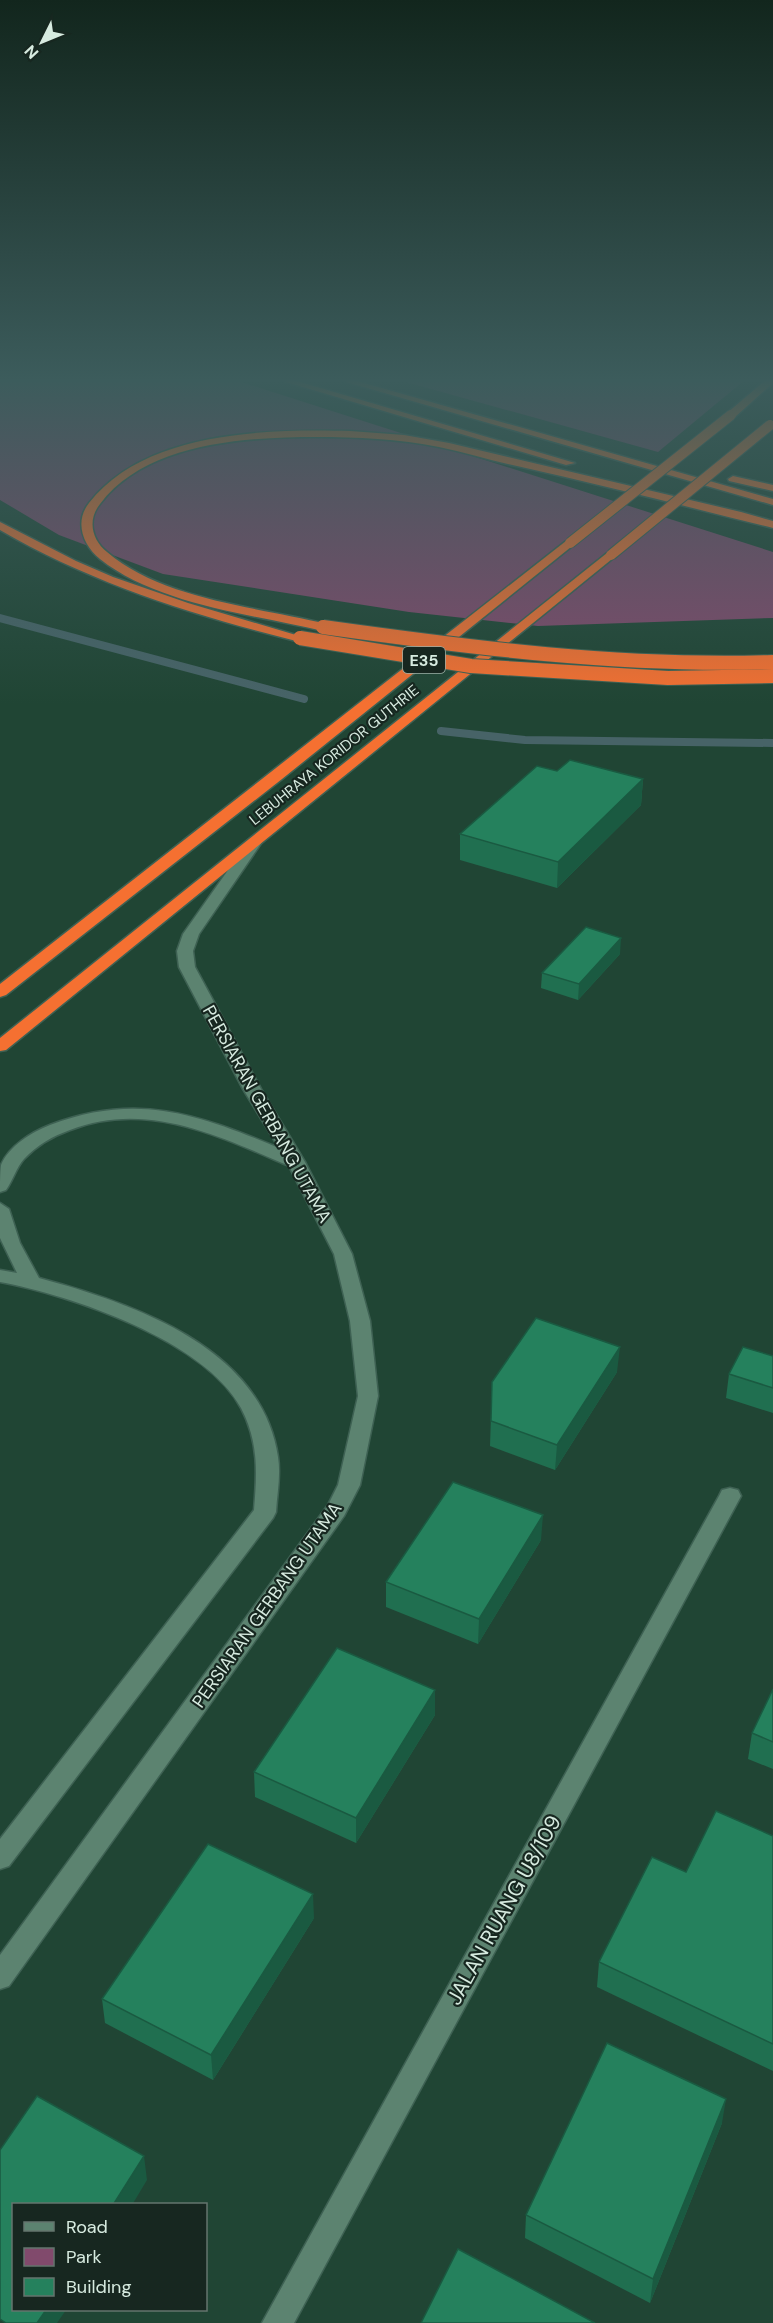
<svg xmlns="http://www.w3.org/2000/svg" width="773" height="2323" font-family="'DM Sans',sans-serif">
<rect width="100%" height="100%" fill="#204534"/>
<!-- green -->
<g fill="#814a6c">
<polygon points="0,379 232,379 773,552 773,618 538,626 409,612 163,574 59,535 0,500"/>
<polygon points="395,379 746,379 658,452"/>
</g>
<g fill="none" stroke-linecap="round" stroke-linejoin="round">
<!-- stream -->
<g stroke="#476367" stroke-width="8">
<polyline points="0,618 304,699"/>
<polyline points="441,731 525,740 773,743"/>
</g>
<defs>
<polygon id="minor" points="730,1488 738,1490 741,1496 294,2323 262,2323 719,1496 722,1490"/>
<g id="secondary">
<path d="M 255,838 L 262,842 L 199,934 L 193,951 L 195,967 L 261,1089 L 305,1162 L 352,1254 L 370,1321 L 378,1396 L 360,1485 L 344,1516 L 9,1986 L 0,1989 L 0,1955 L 328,1505 L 338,1485 L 358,1396 L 350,1321 L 334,1254 L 289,1166 C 219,1136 146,1100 70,1130 C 53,1136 37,1145 24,1159 C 16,1168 13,1180 6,1190 L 0,1192 C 0,1184 0,1172 1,1165 C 9,1146 32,1132 50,1125 C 137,1092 197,1114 279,1148 L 243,1089 L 179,967 L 177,951 L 183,934 L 250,839 Z"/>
<path d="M 0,1203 L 9,1209 L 20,1243 L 39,1278 C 132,1303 262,1347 278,1457 C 281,1475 277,1494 276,1512 L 273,1518 L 9,1866 L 0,1869 L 0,1839 L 254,1510 C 257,1474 259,1442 241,1408 C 205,1341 71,1295 0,1282 L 0,1270 L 17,1273 L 0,1238 Z"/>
</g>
<g id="motorway">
<polygon points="276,379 290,379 575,463 566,465"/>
<polygon points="336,379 350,379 773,499 773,505"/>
<polygon points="767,379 773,379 773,383 735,417 727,417 727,413"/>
<path d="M 350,431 L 404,435 L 449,443 L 741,512 L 773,521 L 773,528 C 688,507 603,485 517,466 C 491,461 465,452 439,447 C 399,439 357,437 316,437 C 245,437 146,443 100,504 C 87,520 92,540 107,552 C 163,600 258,607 327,624 L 327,630 L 323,631 C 252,614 158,605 100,559 C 83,545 74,522 89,503 C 145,431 266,429 350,431 Z"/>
<polygon points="733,476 773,485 773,491 729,481 728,479"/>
<path d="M 0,522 L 76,561 L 113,577 L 188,603 L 306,638 L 300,642 C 196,616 93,584 0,530 Z"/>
<polygon points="566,541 576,543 282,779 6,995 0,997 0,984"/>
<polygon points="607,553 617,555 6,1050 0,1051 0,1038"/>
</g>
</defs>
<!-- minor casing -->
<use href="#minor" stroke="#3e6153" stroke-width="3"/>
<!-- secondary casing -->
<use href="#secondary" stroke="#3e6153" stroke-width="3"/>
<!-- motorway casing -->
<use href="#motorway" stroke="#3e6153" stroke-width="3"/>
<!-- minor -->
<use href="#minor" fill="#5c8370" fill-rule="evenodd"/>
<!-- secondary -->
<use href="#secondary" fill="#5c8370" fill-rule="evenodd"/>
<!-- motorway -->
<use href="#motorway" fill="#f57031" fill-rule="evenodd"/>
<defs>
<g id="motorway-bridge-far1">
<polyline points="570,543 731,415"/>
<polyline points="611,555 770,425"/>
</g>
<g id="motorway-bridge">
<path d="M 323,627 C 473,648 621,667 773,662"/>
<polyline points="300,638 471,666 668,678 773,676"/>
</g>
</defs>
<!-- motorway-bridge-far1 casing -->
<use href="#motorway-bridge-far1" stroke="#3e6153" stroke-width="12" stroke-linecap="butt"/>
<!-- motorway-bridge casing -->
<use href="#motorway-bridge" stroke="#3e6153" stroke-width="16" stroke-linecap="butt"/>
<!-- motorway-bridge-far1 -->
<use href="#motorway-bridge-far1" stroke="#f57031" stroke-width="10"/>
<!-- motorway-bridge -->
<use href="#motorway-bridge" stroke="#f57031" stroke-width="14"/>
</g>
<!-- wall -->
<g fill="#206f50">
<polygon points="557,771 643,779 641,805 557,888 460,860 460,834"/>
<polygon points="620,954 578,1000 541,988 542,973"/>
<polygon points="773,1356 773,1413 726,1398 729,1374"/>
<polygon points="617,1372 555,1470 490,1446 492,1382"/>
<polygon points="541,1540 478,1644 386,1607 386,1582"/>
<polygon points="773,1689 773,1769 748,1759 752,1733"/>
<polygon points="435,1690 435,1715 356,1843 255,1797 254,1772"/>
<polygon points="773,1836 773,2071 597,1987 599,1962 686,1872"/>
<polygon points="314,1918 213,2080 105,2023 102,1999"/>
<polygon points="722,2123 650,2303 525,2238 526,2215"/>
</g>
<!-- shaded-wall -->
<g fill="#1a5a41">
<polygon points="643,779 641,805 557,888 558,862"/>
<polygon points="621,938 620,954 578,1000 579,984"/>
<polygon points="620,1347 617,1372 555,1470 557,1445"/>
<polygon points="543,1515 541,1540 478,1644 479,1619"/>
<polygon points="435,1690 435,1715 356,1843 356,1818"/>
<polygon points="313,1894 314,1918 213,2080 211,2055"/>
<polygon points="726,2099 722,2123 650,2303 653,2279"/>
<polygon points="144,2156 147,2180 132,2205 113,2205"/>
<polygon points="46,2310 66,2310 57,2323 37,2323"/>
</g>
<!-- building -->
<g fill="#25815d" stroke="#1a5a41" stroke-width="1.5">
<polygon points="570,760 643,779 558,862 460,834 537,766 557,771"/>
<polygon points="586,927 621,938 579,984 542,973"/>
<polygon points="536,1318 620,1347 557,1445 491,1421 492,1382"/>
<polygon points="743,1347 773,1356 773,1388 729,1374"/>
<polygon points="453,1482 543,1515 479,1619 386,1582"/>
<polygon points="337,1648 435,1690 356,1818 254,1772"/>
<polygon points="773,1689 773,1742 752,1733"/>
<polygon points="716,1811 773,1836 773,2044 599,1962 652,1857 686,1872"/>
<polygon points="208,1844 313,1894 211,2055 102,1999"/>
<polygon points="607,2043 726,2099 653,2279 526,2215"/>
<polygon points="37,2096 144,2156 113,2205 14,2205 14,2310 46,2310 37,2323 6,2323 0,2319 0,2150"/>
<polygon points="458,2249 595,2323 421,2323"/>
</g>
<!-- sky -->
<linearGradient id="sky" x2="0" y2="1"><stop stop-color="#12261d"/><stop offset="0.54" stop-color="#3c5c5c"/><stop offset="1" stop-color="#3c5c5c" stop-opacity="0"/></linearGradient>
<rect width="773" height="704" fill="url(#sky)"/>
<g text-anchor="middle" stroke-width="4.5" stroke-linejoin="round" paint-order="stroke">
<!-- far-street labels -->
<g font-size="15" fill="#d7ebe0" stroke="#172720">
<text transform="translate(334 755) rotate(-39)" y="5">LEBUHRAYA KORIDOR GUTHRIE</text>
</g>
<!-- shield labels -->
<rect fill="#172720" stroke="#9db0a6" stroke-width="1.5" x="403" y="647" width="42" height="26" rx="4.5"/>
<g font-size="16" font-weight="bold" fill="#d7ebe0">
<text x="424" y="666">E35</text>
</g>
<!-- street labels -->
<g font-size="18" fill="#d7ebe0" stroke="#172720">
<text transform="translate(267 1114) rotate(61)" y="6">PERSIARAN GERBANG UTAMA</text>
<text transform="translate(267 1605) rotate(-55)" y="6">PERSIARAN GERBANG UTAMA</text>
</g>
<!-- near-street labels -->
<g font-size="21" fill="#d7ebe0" stroke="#172720">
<text transform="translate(504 1910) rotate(-61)" y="7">JALAN RUANG U8/109</text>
</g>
</g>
<!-- legend -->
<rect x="12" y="2203" width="195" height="108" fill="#172720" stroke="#64756d" stroke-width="1.5"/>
<rect x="24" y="2222" width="30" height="9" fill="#5c8370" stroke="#64756d" stroke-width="1.5"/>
<text x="66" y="2233" font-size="18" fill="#d7ebe0">Road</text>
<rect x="24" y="2248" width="30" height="18" fill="#814a6c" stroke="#64756d" stroke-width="1.5"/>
<text x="66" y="2263" font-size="18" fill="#d7ebe0">Park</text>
<rect x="24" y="2278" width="30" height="18" fill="#25815d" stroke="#64756d" stroke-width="1.5"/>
<text x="66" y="2293" font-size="18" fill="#d7ebe0">Building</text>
<!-- north arrow -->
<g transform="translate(42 42) rotate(227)" stroke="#172720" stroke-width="4.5" paint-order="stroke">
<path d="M0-4.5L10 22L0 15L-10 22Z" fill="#d7ebe0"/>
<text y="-9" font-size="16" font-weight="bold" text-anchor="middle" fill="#d7ebe0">N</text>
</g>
</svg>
